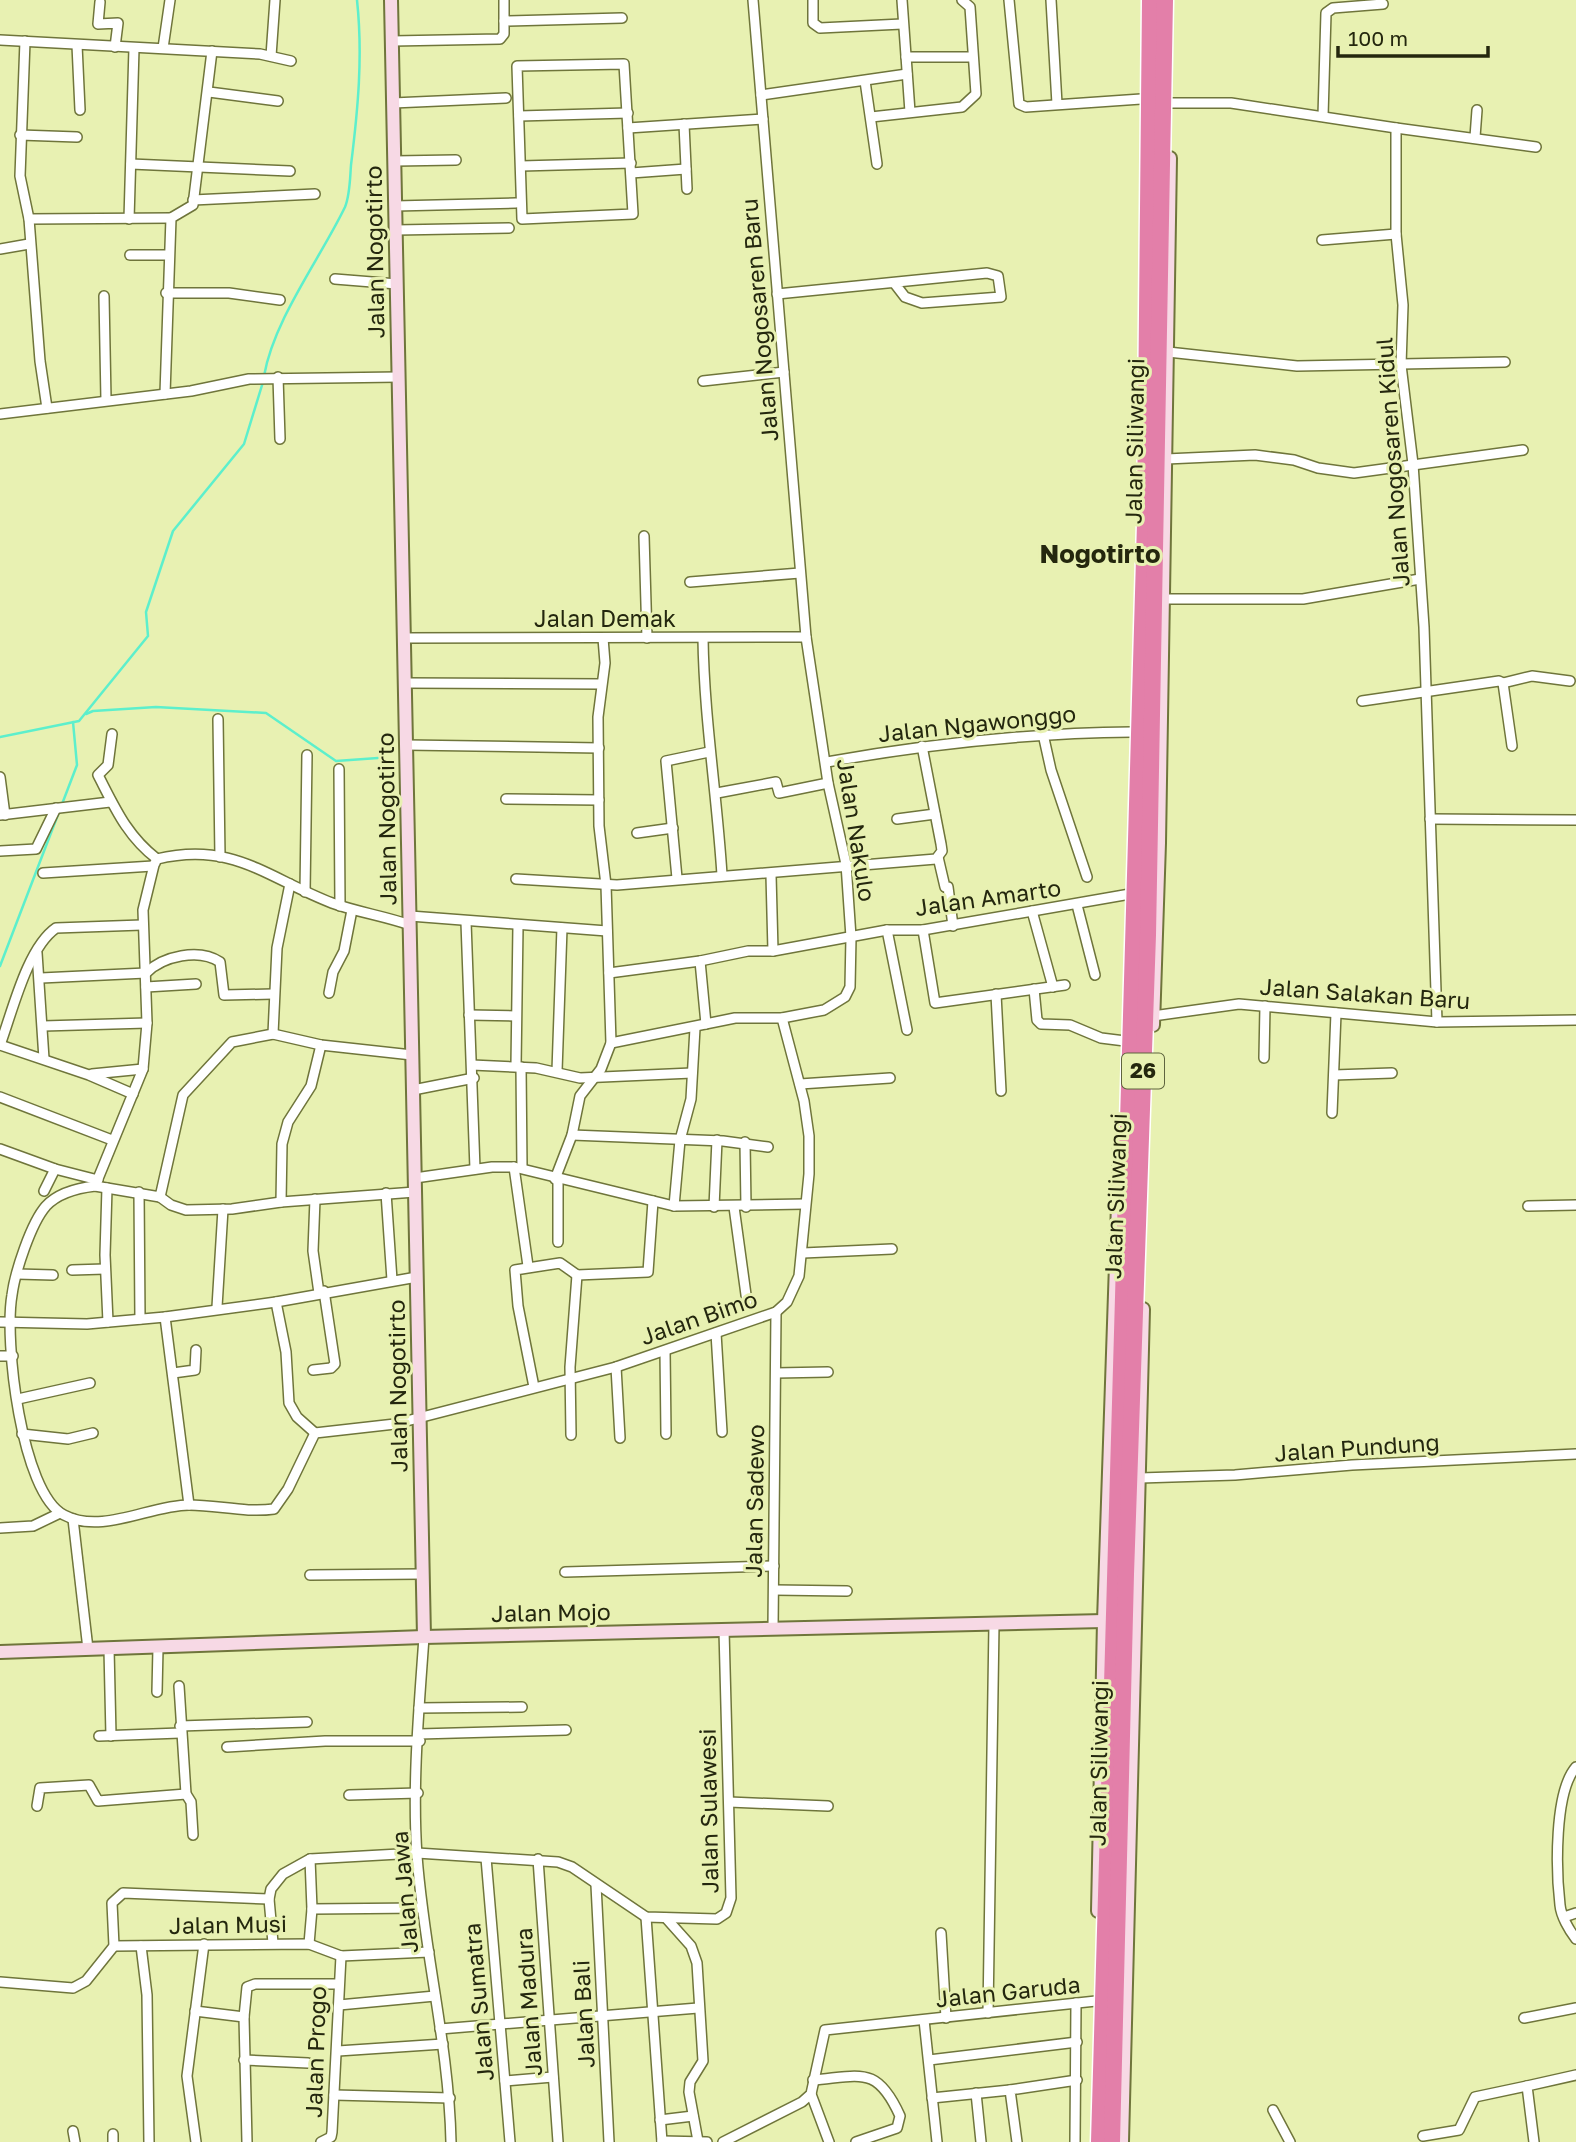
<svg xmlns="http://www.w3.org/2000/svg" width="1576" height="2142" font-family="'Golos Text',sans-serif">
<rect width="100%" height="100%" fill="#e8f1b2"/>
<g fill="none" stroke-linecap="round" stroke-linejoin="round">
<!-- stream -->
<g stroke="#5defcc" stroke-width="2.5">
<path d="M 264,376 C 274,319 320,259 345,207 C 350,195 350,178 351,165 C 358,109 363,56 357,0"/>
<polyline points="86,714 93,711 156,707 266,713 336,761 378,758"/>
<polyline points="0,737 79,721 148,636 146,612 173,531 244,444 263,382"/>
<polyline points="0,966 77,765 73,722"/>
</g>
<defs>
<g id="street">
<polyline points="813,0 813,23 820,28 902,24"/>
<polyline points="902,0 910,112"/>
<polyline points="1009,0 1019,104 1026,107 1141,99"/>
<polyline points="1051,0 1057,104"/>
<polyline points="100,2 98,24 118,23 115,47"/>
<polyline points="504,21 622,18"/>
<polyline points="0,40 260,54 291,61"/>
<polyline points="25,41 20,176 29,219 40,361 47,408"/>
<polyline points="392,41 500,39 504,34 504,0"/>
<polyline points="77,45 80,110"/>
<polyline points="163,48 170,0"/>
<polyline points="271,56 275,0"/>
<polyline points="906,57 972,57"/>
<polygon points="624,64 633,214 522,219 517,66"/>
<polyline points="865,81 877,164"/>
<polyline points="209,92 278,101"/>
<polyline points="761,95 907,74"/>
<polyline points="393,103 506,98"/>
<polyline points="1169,103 1231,103 1396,128 1396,234 1403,305 1401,365 1413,464 1424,627 1437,1022"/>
<polyline points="519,116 628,113"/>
<polyline points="1323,116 1326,13 1333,8 1383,4"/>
<polyline points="871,117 962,107 976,94 970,7 962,0"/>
<polyline points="684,124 687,189"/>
<polyline points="628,128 763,119"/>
<polyline points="1396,128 1536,147"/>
<polyline points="20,135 77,137"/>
<polyline points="1475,137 1477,110"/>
<polyline points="395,161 456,160"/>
<polyline points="131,164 290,171"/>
<polyline points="521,166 631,163"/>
<polyline points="631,173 686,169"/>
<polyline points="193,200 315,194"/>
<polyline points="395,206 516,203"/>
<polyline points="29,219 171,218"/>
<polyline points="129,219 134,48"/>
<polyline points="396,230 509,228"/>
<polyline points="1322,240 1396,234"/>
<polyline points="0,249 29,244"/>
<polyline points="130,255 168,255"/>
<polyline points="335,279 397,284"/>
<polyline points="166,293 229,293 280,300"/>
<polyline points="777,294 987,273 998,276 1001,297 922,303 905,297 895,284"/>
<polyline points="104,296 106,400"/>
<polyline points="1168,352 1297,366 1505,362"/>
<polyline points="278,377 280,439"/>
<polyline points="703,381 784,372"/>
<polyline points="165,394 171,218 193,205 212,51"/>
<polyline points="0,414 191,391 249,379 399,377"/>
<polyline points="1166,459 1255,455 1294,460 1318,468 1354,473 1523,450"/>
<polyline points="644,536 647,638"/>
<polyline points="690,582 800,573"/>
<polyline points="1163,599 1303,599 1420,579"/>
<polyline points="404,638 806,637"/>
<path d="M 703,638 C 704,717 717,795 722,875"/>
<polyline points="405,683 601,684"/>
<polyline points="1503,683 1532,676 1570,681"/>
<polyline points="1362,701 1499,681 1503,683 1512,746"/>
<polyline points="218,719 220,857"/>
<path d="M 112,734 L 108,765 L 98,775 C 115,808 127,836 157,859"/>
<polyline points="1043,734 1051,770 1087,877"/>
<polyline points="406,745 599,748"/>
<path d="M 827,762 C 928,744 1029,733 1132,732"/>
<polyline points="339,769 340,906"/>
<polyline points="0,777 5,815"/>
<polyline points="717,793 776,782 779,793 828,783"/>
<polyline points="506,799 599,800"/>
<polyline points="0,815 110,802"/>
<polyline points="897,819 935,814"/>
<polyline points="1430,819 1576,820"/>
<polyline points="637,833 673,828"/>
<polyline points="0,851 36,849 56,808"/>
<polyline points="938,857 945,887 948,887 953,926"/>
<polyline points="43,873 153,866"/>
<polyline points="771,875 773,951"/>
<polyline points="677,878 666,761 709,752"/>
<polyline points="516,879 617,885 936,859 942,851 941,844 922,746"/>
<polyline points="305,892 307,755"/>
<polyline points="1077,905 1095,975"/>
<polyline points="1032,911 1053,987"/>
<polyline points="410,916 607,931"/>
<polyline points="466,922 475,1169"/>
<path d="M 410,925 C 384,916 357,912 332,903 C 267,878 233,841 157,859 L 154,865 L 143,910 L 147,1023 L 143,1069 L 95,1186 C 78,1188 58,1193 46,1206 C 31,1223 15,1272 12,1295 C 4,1340 21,1493 64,1515 C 102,1535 150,1505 189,1505 C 218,1505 245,1513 274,1509 L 288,1489 L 315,1433 L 395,1424 L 616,1367 L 776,1312 L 787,1302 L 799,1276 L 809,1174 L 809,1136 L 804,1101 L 782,1018"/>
<polyline points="887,930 907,1030"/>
<polyline points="923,930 935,1003 1065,985"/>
<polyline points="37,953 44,1059"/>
<polyline points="700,961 706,1024"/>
<polyline points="609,973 700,961 748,951 773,951 887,930 923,930 1130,894"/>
<path d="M 41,978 L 146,973 C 163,956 199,948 220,962 L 224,995 L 273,994"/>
<polyline points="146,987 196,984"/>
<polyline points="1034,989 1037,1020 1041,1024 1070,1025 1101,1038 1125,1041"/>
<polyline points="329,993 333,972 344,951 352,910"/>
<polyline points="996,994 1001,1091"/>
<polyline points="469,1015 516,1016"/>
<polyline points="1153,1016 1239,1004 1437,1022 1576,1020"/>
<polyline points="43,1026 147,1023"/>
<polyline points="273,1034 321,1045 412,1055"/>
<polyline points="611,1043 735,1018 782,1018 824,1010 845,997 850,987 851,937 846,864 828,783 806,637 753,0"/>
<path d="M 0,1045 C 12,1013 27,948 56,928 L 142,925"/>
<polyline points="0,1045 89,1075 133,1094"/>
<polyline points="1264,1058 1265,1006"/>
<polyline points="472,1065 536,1068 580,1078 692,1073"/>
<polyline points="516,1066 518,926"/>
<polyline points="521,1067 522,1168"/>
<polyline points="557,1071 562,928"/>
<polyline points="92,1074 143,1069"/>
<polyline points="1334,1075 1392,1073"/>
<polyline points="800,1084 890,1078"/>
<polyline points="413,1090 474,1078"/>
<polyline points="0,1097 112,1140"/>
<polyline points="1332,1113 1336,1013"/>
<polyline points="572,1135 723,1141 768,1147"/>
<polyline points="745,1142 746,1207"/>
<polyline points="0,1149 55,1169 98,1180"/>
<polyline points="514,1167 528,1266"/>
<polyline points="415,1178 492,1167 514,1167 674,1206 805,1204"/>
<polyline points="555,1179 572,1135 580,1096 601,1069 611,1043 606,885 599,826 598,717 605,663 603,638"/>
<polyline points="558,1180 558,1242"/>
<polyline points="95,1186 160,1197 183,1095 232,1042 273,1034 277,948 290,884"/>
<polyline points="107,1188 105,1255 108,1322"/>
<polyline points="44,1191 55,1169"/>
<polyline points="139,1192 140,1319"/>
<polyline points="386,1193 392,1280"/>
<polyline points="160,1197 171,1205 186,1210 232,1209 281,1202 415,1192"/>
<polyline points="315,1199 313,1251 319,1293"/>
<polyline points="281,1202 282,1144 288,1122 311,1086 321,1045"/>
<polyline points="674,1206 680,1140 691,1099 695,1028"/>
<polyline points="1528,1206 1576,1205"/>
<polyline points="714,1207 717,1140"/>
<polyline points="734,1207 747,1302"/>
<polyline points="803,1253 892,1249"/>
<polyline points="72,1270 105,1269"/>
<polyline points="17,1274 53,1275"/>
<polyline points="577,1275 648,1272 653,1201"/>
<polyline points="276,1302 286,1352 289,1403 297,1417 315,1433"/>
<polyline points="217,1307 223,1209"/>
<polyline points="165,1317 189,1505"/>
<polyline points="0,1322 87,1324 165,1317 276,1302 417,1277"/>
<polyline points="716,1333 722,1432"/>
<polyline points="665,1351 666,1434"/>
<polyline points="0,1356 13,1356"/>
<polyline points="616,1367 620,1438"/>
<polyline points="313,1370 331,1368 335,1364 324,1291"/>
<polyline points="173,1373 195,1370 196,1350"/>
<polyline points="776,1373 828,1372"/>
<polyline points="534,1387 518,1306 515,1270 560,1263 577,1275"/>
<polyline points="18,1399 90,1383"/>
<polyline points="22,1434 68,1439 93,1433"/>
<polyline points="571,1435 570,1367 577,1275"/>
<polyline points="1140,1478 1235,1475 1352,1465 1576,1454"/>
<polyline points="73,1519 88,1649"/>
<polyline points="0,1528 33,1526 60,1513"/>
<polyline points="565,1572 774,1566"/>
<polyline points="310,1575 422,1574"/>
<polyline points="774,1590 847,1591"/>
<polyline points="773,1629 776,1312"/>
<path d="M 424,1637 C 419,1709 412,1784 417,1856 C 424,1952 449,2046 451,2142"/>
<polyline points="109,1649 111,1736"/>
<polyline points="179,1686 186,1794 191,1802 193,1835"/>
<polyline points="157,1692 158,1648"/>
<polyline points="419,1708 522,1707"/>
<polyline points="180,1726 307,1722"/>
<polyline points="419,1734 566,1730"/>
<polyline points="99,1736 180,1733"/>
<polyline points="227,1747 325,1741 420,1741"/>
<path d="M 1576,1767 C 1554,1792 1556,1871 1560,1905 C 1561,1916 1569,1930 1576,1939"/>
<polyline points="349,1795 418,1793"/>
<polyline points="729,1802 828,1806"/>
<polyline points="37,1806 40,1788 89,1785 98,1801 186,1794"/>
<polyline points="486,1858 510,2142"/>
<polyline points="310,1859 312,1909 422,1908"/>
<polyline points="538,1859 558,2142"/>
<polyline points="596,1885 609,2142"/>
<polyline points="646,1917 662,2142"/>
<polyline points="1564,1917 1576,1913"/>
<polyline points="666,1918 691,1946 697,1963 703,2061 690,2082 689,2092 698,2141"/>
<polyline points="941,1933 946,2018"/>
<polyline points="273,1943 269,1899 271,1889 283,1874 310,1859 417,1853 558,1862 572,1867 646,1917 717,1919 726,1913 731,1898 724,1630"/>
<polyline points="309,1944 312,1909"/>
<polyline points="114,1946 309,1944 341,1956"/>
<polyline points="141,1946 147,1995 149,2142"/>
<polyline points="341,1956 429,1952"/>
<polyline points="0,1982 73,1988 86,1981 114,1946 112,1903 123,1893 269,1899"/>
<polyline points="339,2005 435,1996"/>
<polyline points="195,2011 244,2017"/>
<polyline points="988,2013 994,1624"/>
<polyline points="1524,2018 1576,2008"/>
<polyline points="924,2020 937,2142"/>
<polyline points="440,2029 698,2008"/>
<polyline points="338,2051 443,2044"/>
<polyline points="244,2060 308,2063"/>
<polyline points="929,2060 1077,2042"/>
<path d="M 813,2080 C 861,2076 877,2065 900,2116 L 897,2128 L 856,2142"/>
<polyline points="505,2081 553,2077"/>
<polyline points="976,2093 981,2142"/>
<polyline points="811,2094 829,2142"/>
<polyline points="334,2095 450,2098"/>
<polyline points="932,2098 1010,2090"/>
<polyline points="1273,2110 1290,2142"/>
<polyline points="660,2120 693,2116"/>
<polyline points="73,2131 75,2142"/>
<polyline points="1423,2136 1459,2130 1475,2097 1527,2086"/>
<polyline points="662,2141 707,2142"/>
<polyline points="113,2142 113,2134"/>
<polyline points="196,2142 187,2076 204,1944"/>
<polyline points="247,2142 244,2017 247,1987 255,1984 338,1984"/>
<polyline points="321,2142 331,2137 332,2132 341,1956"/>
<polyline points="723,2142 802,2102 811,2094 825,2030 1096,2001"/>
<polyline points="1017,2142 1010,2090 1077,2080"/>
<polyline points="1075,2142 1076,2003"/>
<polyline points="1534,2142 1527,2086 1576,2075"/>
</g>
<g id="secondary">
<polyline points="391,0 424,1637"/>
<polyline points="1153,1025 1159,843 1170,158"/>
<polyline points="0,1652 424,1637 1104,1621"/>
<polyline points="1098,1911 1104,1621 1120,1145"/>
<polyline points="1122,2142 1143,1309"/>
</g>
<g id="highway">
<polyline points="1099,2142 1145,523 1150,0"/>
<polyline points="1112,2142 1126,1574 1148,935 1165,0"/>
</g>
</defs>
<!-- street casing -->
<use href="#street" stroke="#6f753b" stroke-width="12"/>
<!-- secondary casing -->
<use href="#secondary" stroke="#6f753b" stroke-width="16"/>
<!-- highway casing -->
<use href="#highway" stroke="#fff" stroke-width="19"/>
<!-- street -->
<use href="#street" stroke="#fff" stroke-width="9"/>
<!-- secondary -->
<use href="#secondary" stroke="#f7d9e5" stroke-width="12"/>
<!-- highway -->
<use href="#highway" stroke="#e37fa9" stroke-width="16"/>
</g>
<g text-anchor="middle" stroke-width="6" stroke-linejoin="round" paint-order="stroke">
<!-- shield labels -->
<rect fill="#e8f1b2" stroke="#5f643f" stroke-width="2" x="1122" y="1053.5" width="42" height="35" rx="5"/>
<g font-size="21" font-weight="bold" fill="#24270e">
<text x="1143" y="1078">26</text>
</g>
<!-- street labels -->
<g font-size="23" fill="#24270e" stroke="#e8f1b2">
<text transform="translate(375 252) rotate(-91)" y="8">Jalan Nogotirto</text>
<text transform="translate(760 320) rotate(-95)" y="8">Jalan Nogosaren Baru</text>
<text transform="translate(1135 441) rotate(-89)" y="8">Jalan Siliwangi</text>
<text transform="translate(1393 462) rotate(-94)" y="8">Jalan Nogosaren Kidul</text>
<text x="605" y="627">Jalan Demak</text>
<text transform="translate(977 724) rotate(-6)" y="8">Jalan Ngawonggo</text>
<text transform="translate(387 819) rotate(-91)" y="8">Jalan Nogotirto</text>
<text transform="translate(856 830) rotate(81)" y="8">Jalan Nakulo</text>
<text transform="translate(988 898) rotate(-8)" y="8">Jalan Amarto</text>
<text transform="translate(1365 994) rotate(4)" y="8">Jalan Salakan Baru</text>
<text transform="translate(1116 1196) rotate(-88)" y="8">Jalan Siliwangi</text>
<text transform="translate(699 1318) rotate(-19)" y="8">Jalan Bimo</text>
<text transform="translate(398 1386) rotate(-91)" y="8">Jalan Nogotirto</text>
<text transform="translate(1357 1448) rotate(-4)" y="8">Jalan Pundung</text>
<text transform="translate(755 1501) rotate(-89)" y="8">Jalan Sadewo</text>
<text transform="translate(551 1613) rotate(-1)" y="8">Jalan Mojo</text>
<text transform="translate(1099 1763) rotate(-89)" y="8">Jalan Siliwangi</text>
<text transform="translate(709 1811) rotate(-91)" y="8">Jalan Sulawesi</text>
<text transform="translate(405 1892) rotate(-95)" y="8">Jalan Jawa</text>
<text transform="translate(228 1925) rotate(-1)" y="8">Jalan Musi</text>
<text transform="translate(1008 1992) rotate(-6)" y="8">Jalan Garuda</text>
<text transform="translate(479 2002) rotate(-95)" y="8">Jalan Sumatra</text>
<text transform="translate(529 2002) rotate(-94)" y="8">Jalan Madura</text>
<text transform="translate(584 2014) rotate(-93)" y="8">Jalan Bali</text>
<text transform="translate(316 2052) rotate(-88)" y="8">Jalan Progo</text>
</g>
<!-- quarter labels -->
<g font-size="26" font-weight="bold" fill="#24270e" stroke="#e8f1b2">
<text x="1100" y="563">Nogotirto</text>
</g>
</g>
<!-- scale -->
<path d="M1338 46v10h150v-10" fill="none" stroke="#24270e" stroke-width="3.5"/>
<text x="1348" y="46" font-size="21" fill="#24270e" stroke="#e8f1b2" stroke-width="5" paint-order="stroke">100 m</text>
</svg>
